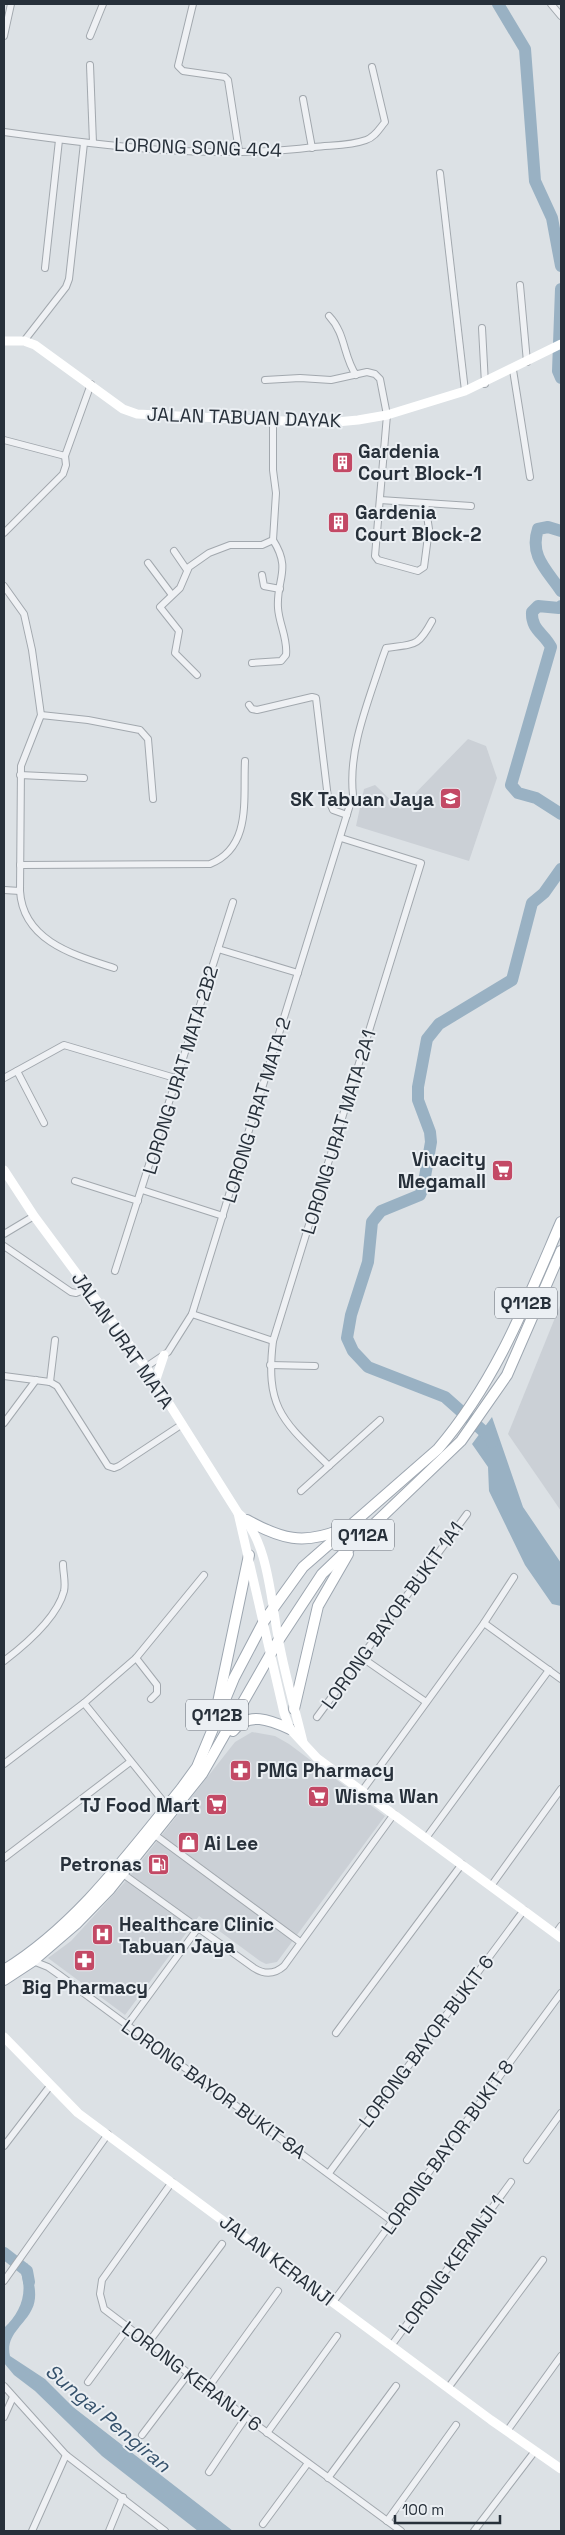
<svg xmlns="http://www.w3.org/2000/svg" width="565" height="2535" font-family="'Space Grotesk',sans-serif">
<rect width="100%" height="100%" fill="#dce1e5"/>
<!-- built -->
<g fill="#cbd0d6">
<polygon points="468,739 486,746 497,778 469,861 356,826 364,789 375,785 400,809"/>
<polygon points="561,1303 561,1511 508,1434"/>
<polygon points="252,1732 275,1736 289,1744 385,1816 277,1962 266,1964 260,1961 199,1916 125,2015 48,1958 71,1941 124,1883 235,1742"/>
</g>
<!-- water -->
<g fill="#99b1c3">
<polygon points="492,1417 523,1507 561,1563 561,1606 552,1604 525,1565 489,1491 488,1467 472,1444"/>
<path d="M 27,2263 C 33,2275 39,2296 32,2309 C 24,2326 5,2335 10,2356 L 45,2379 L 73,2407 L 233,2531 L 198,2531 L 102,2456 L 35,2391 L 14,2375 L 4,2363 L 4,2328 C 20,2313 28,2294 21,2273 Z"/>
</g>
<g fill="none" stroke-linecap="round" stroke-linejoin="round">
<!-- river -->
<g stroke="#99b1c3" stroke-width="12">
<polyline points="498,4 525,49 535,181 552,218 561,266"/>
<polyline points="561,289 558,371 561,378"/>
<path d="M 561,531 L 548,527 L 538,529 C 529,556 547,570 561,591"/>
<path d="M 561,606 L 559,608 L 538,606 L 532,612 C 531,630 544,633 551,647 L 511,785 L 518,793 L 536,798 L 561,814"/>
<polyline points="492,1442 491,1438 445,1397 368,1367 353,1351 347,1338 351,1315 368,1262 372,1222 381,1211 420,1195 423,1188 431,1142 430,1132 418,1100 418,1087 427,1039 439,1024 512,980 532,903 544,893 561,869"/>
<polyline points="4,2253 27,2271 29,2282"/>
</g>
<defs>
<g id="street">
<polyline points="193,4 178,66 183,71 225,77 228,80 239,151"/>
<polyline points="551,4 561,16"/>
<polyline points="4,36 11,4"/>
<polyline points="90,36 103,4"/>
<polyline points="90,65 93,143"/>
<polyline points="303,99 312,148"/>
<path d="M 4,132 C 105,146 212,160 314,147 C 331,145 350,146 366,140 C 375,137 379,129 385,122 L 372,67"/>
<polyline points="440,173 465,391"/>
<polyline points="45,268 59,140"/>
<polyline points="520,285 527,362"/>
<path d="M 329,316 C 346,334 343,356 356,375"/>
<polyline points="482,328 485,384"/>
<polyline points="24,341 66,287 69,279 84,143"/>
<polyline points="513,370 530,477"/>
<polyline points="265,380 300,378 331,380 367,372 375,374 380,379 387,415 375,556 378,560 418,571 424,567 429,529 425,503"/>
<polyline points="4,440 65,456 91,384"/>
<polyline points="380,500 471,506"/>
<polyline points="4,533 63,474 66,465 65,456"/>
<polyline points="174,551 187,570"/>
<polyline points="148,563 172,595"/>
<polyline points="262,575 264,586 280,589"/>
<polyline points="4,586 24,614 32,650 41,715 21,766 20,891 4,890"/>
<path d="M 252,663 L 281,661 L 286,655 C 288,639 279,624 278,608 C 276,579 292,570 273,540"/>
<polyline points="197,675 175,653 179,631 160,607 180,588 189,567 209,553 230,545 262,545 273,540 276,493 273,470 273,419"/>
<polyline points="249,705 252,709 257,710 312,697 316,698 328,798 333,810 347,815"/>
<polyline points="41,715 88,720 140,730 148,739 153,799"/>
<polyline points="20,775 84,778"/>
<path d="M 20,865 L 210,864 C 252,847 243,799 245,761"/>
<path d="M 20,891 C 23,941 74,955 114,968"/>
<polyline points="218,949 233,902"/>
<polyline points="17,1071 44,1123"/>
<polyline points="4,1078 64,1045 175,1078"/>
<polyline points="75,1181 138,1201"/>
<polyline points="142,1190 223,1216"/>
<polyline points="4,1234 34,1216"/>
<polyline points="4,1246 71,1292 76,1293 88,1288"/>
<polyline points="115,1271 218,949 298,973"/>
<polyline points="192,1314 273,1341"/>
<polyline points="270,1365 315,1366"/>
<path d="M 146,1367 L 168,1352 L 192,1314 L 353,795 C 348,749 368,703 382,659 L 386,648 C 415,644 418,647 432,621"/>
<polyline points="4,1376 50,1382 57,1386 108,1466 114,1468 119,1466 181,1425"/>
<polyline points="50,1382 55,1340"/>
<polyline points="4,1423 36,1380"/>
<path d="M 329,1466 C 283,1421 265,1409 273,1341 L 421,863 L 341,838"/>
<polyline points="301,1491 380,1420"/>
<polyline points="484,1623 561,1679"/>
<polyline points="361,1657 426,1702"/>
<polyline points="136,1658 157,1685 157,1693 151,1699"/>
<path d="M 4,1661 C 25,1645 57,1618 64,1591 C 66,1582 63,1573 63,1564"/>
<polyline points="84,1703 167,1806"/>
<polyline points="317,1717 467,1514"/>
<polyline points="4,1764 84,1703 136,1658 204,1575"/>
<polyline points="362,1791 484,1623 514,1577"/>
<polyline points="155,1835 300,1942"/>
<polyline points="426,1838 549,1670"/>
<polyline points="4,1858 130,1762"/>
<path d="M 123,1874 L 254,1968 C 265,1975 275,1974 284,1966 L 394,1814"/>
<polyline points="491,1886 561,1789"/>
<polyline points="556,1933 561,1926"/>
<polyline points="33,1961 48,1967 58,1974 392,2221"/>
<polyline points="127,2025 198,1928"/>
<polyline points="336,2033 462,1864"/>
<polyline points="4,2146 50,2086"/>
<polyline points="527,2160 561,2113"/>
<polyline points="329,2173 524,1910"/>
<polyline points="172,2182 102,2280 100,2294 104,2309 246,2417 401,2531"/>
<polyline points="4,2281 108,2134"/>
<polyline points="333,2302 561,1993"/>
<polyline points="148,2343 222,2244"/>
<polyline points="391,2346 511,2182"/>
<polyline points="88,2382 127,2329"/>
<polyline points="4,2386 66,2455 165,2531"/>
<polyline points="208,2388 278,2291"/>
<polyline points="448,2388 543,2260"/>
<polyline points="4,2417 13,2397"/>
<polyline points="507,2431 561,2356"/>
<polyline points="267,2433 337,2336"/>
<polyline points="142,2435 189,2373"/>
<polyline points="209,2472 246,2417"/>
<polyline points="328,2478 396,2386"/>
<polyline points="387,2521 456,2425"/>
<polyline points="263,2524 308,2463"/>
<polyline points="32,2531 66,2455"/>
<polyline points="109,2531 123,2497"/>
<polyline points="474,2531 535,2451"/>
</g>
<g id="primary">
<path d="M 247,1520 C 281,1539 303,1545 340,1530"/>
<polyline points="294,1709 318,1606 348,1554"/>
<polyline points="216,1712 249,1555"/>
<path d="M 233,1731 C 248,1711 270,1720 290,1729"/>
<path d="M 4,1970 C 76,1926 129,1853 181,1789 L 197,1767 L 234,1678 L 264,1621 L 303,1567 L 438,1449 C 496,1381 526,1303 561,1222"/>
<polyline points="4,1980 33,1961 76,1924 110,1889 202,1774 278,1641 322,1574 461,1441 507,1375 561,1251"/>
</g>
</defs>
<!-- street casing -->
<use href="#street" stroke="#a2a8ae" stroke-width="8"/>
<!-- primary casing -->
<use href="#primary" stroke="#9da6b0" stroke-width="12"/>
<!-- street -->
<use href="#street" stroke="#eff1f4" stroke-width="6"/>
<!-- secondary -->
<g stroke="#fff" stroke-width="9">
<polyline points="4,341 24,341 35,345 123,409 137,414 326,423 358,420 387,415 465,391 561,344"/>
<path d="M 4,1170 L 34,1216 L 146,1367 L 238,1513 C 269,1538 271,1605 279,1642 C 285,1675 295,1709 303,1742"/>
<polyline points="155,1382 164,1355"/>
<polyline points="238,1513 284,1713 290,1729 317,1758 561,1938"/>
<polyline points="4,2037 78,2113 491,2420 561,2469"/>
</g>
<!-- primary -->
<use href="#primary" stroke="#fff" stroke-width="10"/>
</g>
<!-- icons -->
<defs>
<symbol id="building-square" viewBox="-11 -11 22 22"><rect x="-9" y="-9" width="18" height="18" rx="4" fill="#c34965" stroke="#ebeff3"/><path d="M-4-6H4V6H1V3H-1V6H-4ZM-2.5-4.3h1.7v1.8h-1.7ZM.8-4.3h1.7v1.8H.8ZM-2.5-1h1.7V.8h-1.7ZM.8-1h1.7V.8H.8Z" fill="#fff"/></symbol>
<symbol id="school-square" viewBox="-11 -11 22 22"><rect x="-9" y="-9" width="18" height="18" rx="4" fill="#c34965" stroke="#ebeff3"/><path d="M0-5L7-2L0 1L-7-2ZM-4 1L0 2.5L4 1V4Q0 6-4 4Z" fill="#fff"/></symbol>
<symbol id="supermarket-square" viewBox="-11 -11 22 22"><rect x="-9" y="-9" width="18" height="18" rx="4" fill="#c34965" stroke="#ebeff3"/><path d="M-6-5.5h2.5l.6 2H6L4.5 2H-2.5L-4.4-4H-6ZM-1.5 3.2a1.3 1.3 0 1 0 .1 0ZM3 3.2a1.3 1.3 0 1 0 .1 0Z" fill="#fff"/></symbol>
<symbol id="pharmacy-square" viewBox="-11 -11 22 22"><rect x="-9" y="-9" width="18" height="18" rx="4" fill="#c34965" stroke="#ebeff3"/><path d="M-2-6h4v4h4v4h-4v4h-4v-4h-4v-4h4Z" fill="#fff"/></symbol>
<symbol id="shop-square" viewBox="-11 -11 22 22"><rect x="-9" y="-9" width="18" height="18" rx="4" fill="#c34965" stroke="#ebeff3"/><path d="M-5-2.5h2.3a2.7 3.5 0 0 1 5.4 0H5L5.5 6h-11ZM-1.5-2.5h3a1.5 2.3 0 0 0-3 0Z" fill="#fff"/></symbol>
<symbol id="fuel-square" viewBox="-11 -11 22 22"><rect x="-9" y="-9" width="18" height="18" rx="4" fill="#c34965" stroke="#ebeff3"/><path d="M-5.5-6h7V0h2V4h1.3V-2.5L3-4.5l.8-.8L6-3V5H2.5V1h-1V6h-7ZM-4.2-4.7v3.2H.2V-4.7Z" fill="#fff"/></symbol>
<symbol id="hospital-square" viewBox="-11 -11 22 22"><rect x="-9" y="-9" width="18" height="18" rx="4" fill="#c34965" stroke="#ebeff3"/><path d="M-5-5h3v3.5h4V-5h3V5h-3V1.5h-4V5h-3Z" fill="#fff"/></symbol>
</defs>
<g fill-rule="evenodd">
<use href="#building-square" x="330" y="450" width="25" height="25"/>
<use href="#building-square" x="326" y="510" width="25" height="25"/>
<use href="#school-square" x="438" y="786" width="25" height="25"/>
<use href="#supermarket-square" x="490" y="1158" width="25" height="25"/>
<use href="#pharmacy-square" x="228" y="1758" width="25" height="25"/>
<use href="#supermarket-square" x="306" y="1784" width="25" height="25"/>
<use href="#supermarket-square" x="204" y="1792" width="25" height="25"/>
<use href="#shop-square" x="176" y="1830" width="25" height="25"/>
<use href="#fuel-square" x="146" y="1852" width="25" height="25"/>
<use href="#hospital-square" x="90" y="1922" width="25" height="25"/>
<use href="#pharmacy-square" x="72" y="1948" width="25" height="25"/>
</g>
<g text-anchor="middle" stroke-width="4" stroke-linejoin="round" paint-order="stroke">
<!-- shield labels -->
<g fill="#ebeff3" stroke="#626972" stroke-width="1">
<rect x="495" y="1287.5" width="62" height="31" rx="4"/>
<rect x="332" y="1519.5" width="62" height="31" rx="4"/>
<rect x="186" y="1699.5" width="62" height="31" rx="4"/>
</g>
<g font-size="18" font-weight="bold" fill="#27303a">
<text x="526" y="1309">Q112B</text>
<text x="363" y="1541">Q112A</text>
<text x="217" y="1721">Q112B</text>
</g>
<!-- street labels -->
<g font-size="19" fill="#27303a" stroke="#ebeff3">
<text transform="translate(198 147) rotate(2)" y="7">LORONG SONG 4C4</text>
<text transform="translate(244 417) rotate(2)" y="7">JALAN TABUAN DAYAK</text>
<text transform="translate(180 1070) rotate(-73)" y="7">LORONG URAT MATA 2B2</text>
<text transform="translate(256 1110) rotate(-73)" y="7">LORONG URAT MATA 2</text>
<text transform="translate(338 1132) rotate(-73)" y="7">LORONG URAT MATA 2A1</text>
<text transform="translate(123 1340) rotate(55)" y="7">JALAN URAT MATA</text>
<text transform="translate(392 1615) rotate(-54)" y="7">LORONG BAYOR BUKIT 1A1</text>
<text transform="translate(426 2041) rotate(-53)" y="7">LORONG BAYOR BUKIT 6</text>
<text transform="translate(214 2089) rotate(36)" y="7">LORONG BAYOR BUKIT 8A</text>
<text transform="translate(447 2147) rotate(-54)" y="7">LORONG BAYOR BUKIT 8</text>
<text transform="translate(277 2260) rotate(37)" y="7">JALAN KERANJI</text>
<text transform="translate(451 2264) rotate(-54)" y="7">LORONG KERANJI 1</text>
<text transform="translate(192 2376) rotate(37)" y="7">LORONG KERANJI 6</text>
</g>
<!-- poi labels -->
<g font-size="19" font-weight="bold" fill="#27303a" stroke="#ebeff3" text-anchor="start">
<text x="358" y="458">Gardenia<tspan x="358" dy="22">Court Block-1</tspan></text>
<text x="355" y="519">Gardenia<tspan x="355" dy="22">Court Block-2</tspan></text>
<text x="434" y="806" text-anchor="end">SK Tabuan Jaya</text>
<text x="486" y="1166" text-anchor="end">Vivacity<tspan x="486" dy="22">Megamall</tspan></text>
<text x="257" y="1777">PMG Pharmacy</text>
<text x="335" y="1803">Wisma Wan</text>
<text x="200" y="1812" text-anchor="end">TJ Food Mart</text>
<text x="204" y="1850">Ai Lee</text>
<text x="142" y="1871" text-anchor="end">Petronas</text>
<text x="119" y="1931">Healthcare Clinic<tspan x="119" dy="22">Tabuan Jaya</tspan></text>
<text x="85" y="1994" text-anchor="middle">Big Pharmacy</text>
</g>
<!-- water labels -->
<g font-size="20" font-style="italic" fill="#35516b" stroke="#ebeff3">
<text transform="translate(108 2418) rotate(40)" y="7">Sungai Pengiran</text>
</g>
</g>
<!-- border -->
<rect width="565" height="2535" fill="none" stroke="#27303a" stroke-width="10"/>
<!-- scale -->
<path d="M395 2515v8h105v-8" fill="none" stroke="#27303a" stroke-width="2.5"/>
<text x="402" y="2515" font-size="15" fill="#27303a" stroke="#ebeff3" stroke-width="4" paint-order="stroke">100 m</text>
</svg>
